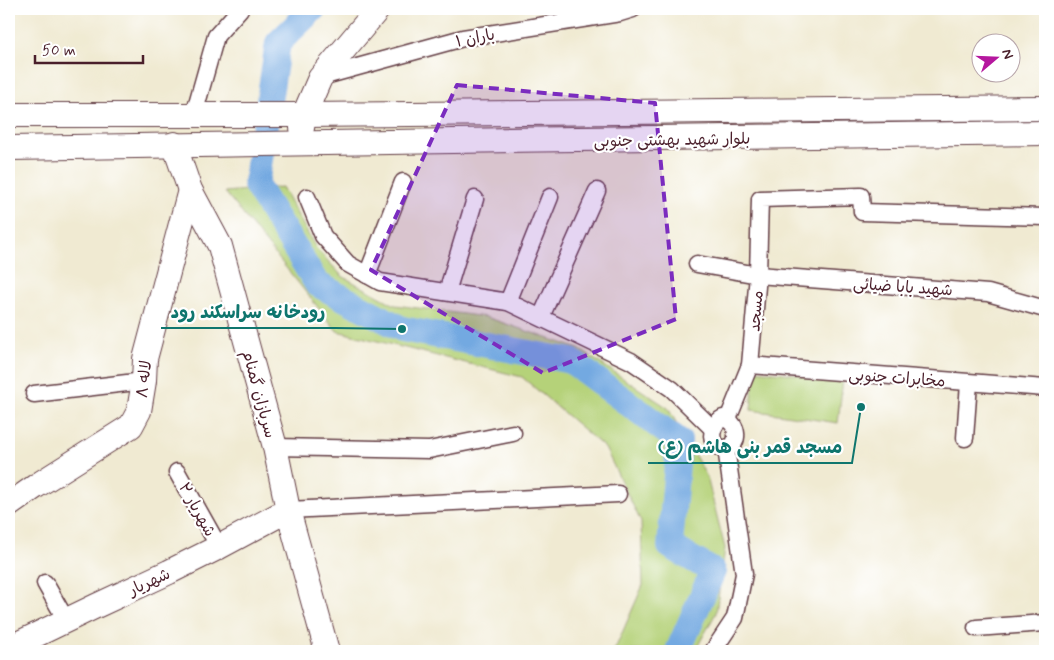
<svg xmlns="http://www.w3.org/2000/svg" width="1054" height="660" font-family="Mynerve,'Playpen Sans Arabic',sans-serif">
<rect width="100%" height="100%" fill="#fff"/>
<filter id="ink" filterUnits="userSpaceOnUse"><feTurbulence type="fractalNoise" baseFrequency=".02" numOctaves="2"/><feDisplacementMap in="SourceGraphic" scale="10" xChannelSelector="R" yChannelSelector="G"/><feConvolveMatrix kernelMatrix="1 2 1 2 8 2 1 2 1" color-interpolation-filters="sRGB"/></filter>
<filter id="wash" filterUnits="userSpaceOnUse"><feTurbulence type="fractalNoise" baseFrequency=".0096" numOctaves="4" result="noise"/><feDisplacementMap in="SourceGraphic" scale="20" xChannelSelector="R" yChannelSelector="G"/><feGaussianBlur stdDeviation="1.12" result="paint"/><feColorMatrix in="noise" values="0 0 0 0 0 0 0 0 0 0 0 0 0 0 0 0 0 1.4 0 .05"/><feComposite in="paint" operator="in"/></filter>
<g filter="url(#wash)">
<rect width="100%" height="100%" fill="#f0ead2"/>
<!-- green -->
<g fill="#b5d279" stroke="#807852">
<polygon points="282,187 316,248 342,276 395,305 486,317 579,349 668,408 707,477 725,548 716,613 695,651 613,651 616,647 643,585 641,522 605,448 522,377 337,331 225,192"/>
<polygon points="754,370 843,379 838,423 751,410"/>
</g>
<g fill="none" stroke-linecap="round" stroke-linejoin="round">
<!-- river -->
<polyline stroke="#73a9e1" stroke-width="26" points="313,9 278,43 256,185 317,284 402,329 571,361 679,441 670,546 713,571 678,651"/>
</g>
</g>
<g filter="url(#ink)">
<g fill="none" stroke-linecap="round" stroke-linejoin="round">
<defs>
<g id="street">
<polyline points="321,77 463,38 620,13 633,9"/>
<polyline points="194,114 216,36 240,9"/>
<polyline points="307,197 323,236 348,264 380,282 508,302 631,361 672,389 713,429"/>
<polyline points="697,264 758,275 988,293 1045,309"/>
<polyline points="367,275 403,182"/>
<polyline points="447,292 475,199"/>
<polyline points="508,302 550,197"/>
<polyline points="541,317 597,191"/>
<polyline points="750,365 1045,388"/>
<polyline points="34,394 144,381"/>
<path d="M 723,418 C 737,421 741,441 729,448 C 726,449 722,448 720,448 C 720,448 715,443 714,442 C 709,433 715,422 723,418 Z"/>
<polyline points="728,419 750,365 758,275 760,199 861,196 862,212 1045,217"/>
<polyline points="965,438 969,383"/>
<polyline points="275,447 429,450 513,433"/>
<polyline points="177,472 219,547"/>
<polyline points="288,510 618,494"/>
<polyline points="45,583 66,620"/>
<polyline points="976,628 1045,623"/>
<polyline points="713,651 735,618 744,574 726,448"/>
</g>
<g id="secondary">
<polyline points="9,115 304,115 1045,108"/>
<polyline points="302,128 304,115 320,78 378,9"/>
<polyline points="174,144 190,190 220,246 275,447 288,510 327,651"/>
<path d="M 9,148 C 354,140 700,139 1045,133"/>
<polyline points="9,505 36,486 131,426 139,411 144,381 145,359 190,190"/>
<polyline points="9,648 96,606 169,572 219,547 288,510"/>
</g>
</defs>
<!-- street casing -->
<use href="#street" stroke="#633d44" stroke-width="19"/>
<!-- secondary casing -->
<use href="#secondary" stroke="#633d44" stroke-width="26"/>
<!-- street -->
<use href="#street" stroke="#fff" stroke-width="16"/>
<!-- secondary -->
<use href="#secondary" stroke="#fff" stroke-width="24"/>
</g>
</g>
<!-- marked area -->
<path fill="#7b2cbf" fill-opacity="0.2" stroke="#7b2cbf" stroke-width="4" stroke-dasharray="10 6" stroke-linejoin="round" d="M 457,85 L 655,103 L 676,319 L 543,373 L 371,270 Z"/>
<g text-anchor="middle" stroke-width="4.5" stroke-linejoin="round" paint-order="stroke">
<!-- street labels -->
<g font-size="16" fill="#4a1f2b" stroke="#fff">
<text transform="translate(475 37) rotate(-11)" y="6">باران ۱</text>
<text transform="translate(672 139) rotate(-1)" y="6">بلوار شهید بهشتی جنوبی</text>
<text transform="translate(903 286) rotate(4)" y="6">شهيد بابا ضيائی</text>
<text transform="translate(755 311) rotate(-85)" y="6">مسجد</text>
<text transform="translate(897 377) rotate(4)" y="6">مخابرات جنوبی</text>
<text transform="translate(143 379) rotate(-83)" y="6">لاله ۸</text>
<text transform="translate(260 394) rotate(75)" y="6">سربازان گمنام</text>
<text transform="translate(198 509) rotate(61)" y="6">شهریار ۲</text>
<text transform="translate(149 581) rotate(-25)" y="6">شهریار</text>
</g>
</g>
<!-- callouts -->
<path fill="none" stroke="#0f766e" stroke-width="2" d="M402 329L335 328H161M861 407L852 463H648"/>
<g fill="#0f766e" stroke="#fff" stroke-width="2">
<circle cx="402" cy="329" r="5"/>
<circle cx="861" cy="407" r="5"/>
</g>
<g font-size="18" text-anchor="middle" font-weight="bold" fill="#0f766e" stroke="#fff" stroke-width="4.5" stroke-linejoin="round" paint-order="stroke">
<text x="248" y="318">رودخانه سراسکند رود</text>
<text x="750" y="453">مسجد قمر بنی هاشم (ع)</text>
</g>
<!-- margin -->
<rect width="1054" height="660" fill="none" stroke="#fff" stroke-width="30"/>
<!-- north arrow -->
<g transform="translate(996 58) rotate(71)"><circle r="24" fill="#ffffff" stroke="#b7a5aa"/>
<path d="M0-4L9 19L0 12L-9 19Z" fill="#b5179e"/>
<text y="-8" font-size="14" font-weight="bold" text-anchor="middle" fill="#4a1f2b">N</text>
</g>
<!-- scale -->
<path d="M35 55v8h108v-8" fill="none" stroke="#4a1f2b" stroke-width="2.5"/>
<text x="42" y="55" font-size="15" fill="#4a1f2b" stroke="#ffffff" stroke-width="4" paint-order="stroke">50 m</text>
</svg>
